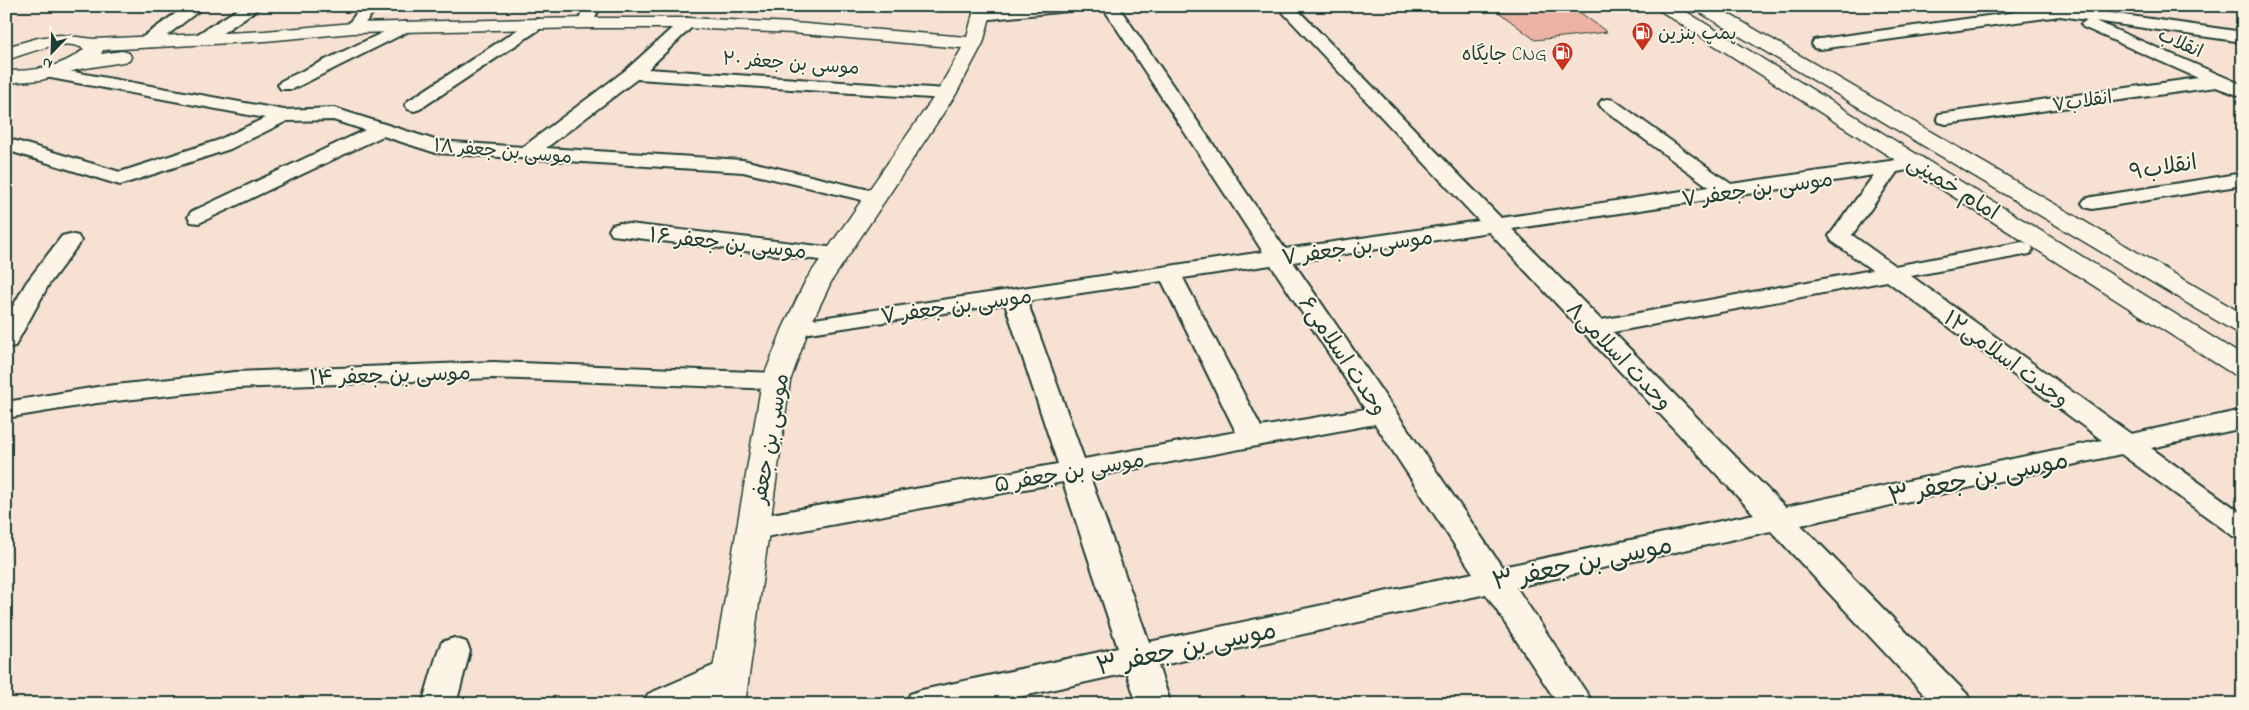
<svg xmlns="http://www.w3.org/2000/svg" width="2249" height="710" font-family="'Indie Flower','Playpen Sans Arabic',sans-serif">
<rect width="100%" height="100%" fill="#f7e1d2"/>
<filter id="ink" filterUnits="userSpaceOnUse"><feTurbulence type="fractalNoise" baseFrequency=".02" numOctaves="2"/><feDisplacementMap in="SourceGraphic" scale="10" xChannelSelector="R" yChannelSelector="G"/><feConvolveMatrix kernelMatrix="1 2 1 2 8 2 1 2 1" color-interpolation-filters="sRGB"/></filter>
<g filter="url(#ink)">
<!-- building -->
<polygon fill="#ecb3a5" stroke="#1f3d34" points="1491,6 1571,6 1607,32 1535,40"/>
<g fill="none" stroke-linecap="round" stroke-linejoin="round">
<defs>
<g id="street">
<polygon points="186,6 205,6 152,47 140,47 138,43 140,39"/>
<polygon points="243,6 262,6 208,43 196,43 194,39 196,35"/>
<polygon points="362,6 378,6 359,31 347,31 345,28"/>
<polygon points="584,6 600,6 592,26 580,26 578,23"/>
<polygon points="1020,6 1076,6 1074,9 1068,11 981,20 975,18 973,15 975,12 981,10"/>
<path d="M 1102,6 L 1118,6 L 1285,249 L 1479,221 L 1277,6 L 1294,6 L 1501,218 L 1709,187 L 1602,108 L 1599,104 L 1602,100 L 1608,99 L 1614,100 L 1731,184 L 1917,157 L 1924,159 L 1927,163 L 1924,167 L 1897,172 L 1852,235 L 1895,266 L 2022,242 L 2030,244 L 2033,249 L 2030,254 L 1911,276 L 2131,434 L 2243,410 L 2243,428 L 2151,448 L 2243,514 L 2243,539 L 2233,536 L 2121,454 L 1801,525 L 1967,694 L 1972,704 L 1933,704 L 1771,531 L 1516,587 L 1594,704 L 1558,704 L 1486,594 L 1158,666 L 1171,704 L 1137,704 L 1127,673 L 987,704 L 905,704 L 910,694 L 922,690 L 1118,648 L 1063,482 L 754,539 L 744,535 L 739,528 L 744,521 L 754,517 L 1058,464 L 1005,304 L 796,335 L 787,333 L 784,328 L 787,323 L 1263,252 ZM 1874,175 L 1829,236 L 1832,241 L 1872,270 L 1601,320 L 1512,229 ZM 1489,232 L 1754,514 L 1502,567 L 1293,262 ZM 1271,265 L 1365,409 L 1261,427 L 1183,278 ZM 1162,281 L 1236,432 L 1084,459 L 1027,301 ZM 1887,281 L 2102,440 L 1785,507 L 1613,332 ZM 1375,424 L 1473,573 L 1149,642 L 1090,477 Z"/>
<polygon points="2060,6 2243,32 2243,42 2095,21 2243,85 2243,97 2216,87 1946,124 1939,122 1937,118 1939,114 2198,78 2083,27 2081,24 2087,20 2060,16 1820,49 1814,48 1812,44 1814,40 1820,39"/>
<polygon points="687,18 693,20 695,23 693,26 648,69 946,89 952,90 955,94 952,98 946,99 637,79 546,148 743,160 882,193 885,197 882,201 875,203 743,172 436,153 383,136 199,223 191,222 188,217 191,212 365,130 333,120 287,121 230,149 120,185 6,150 6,138 120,172 216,141 265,118 40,76 37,72 40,68 46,67 284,110 334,108 438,141 523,147 627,69 681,20"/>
<polygon points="537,19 543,21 545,24 543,27 420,109 414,111 408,109 405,105 408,101 531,21"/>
<polygon points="405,22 411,24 413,27 411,30 293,89 281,89 278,85 281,81"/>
<polygon points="2243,173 2243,185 2092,209 2085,207 2082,203 2085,199 2092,197"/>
<polygon points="620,223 836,248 844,250 847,255 844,260 836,262 612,235 609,230 612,225"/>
<polygon points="70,234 78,236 81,241 49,284 15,346 6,348 6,319 26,283 62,236"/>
<polygon points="493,362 776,373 785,375 789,381 785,387 776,389 493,378 235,388 97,403 6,418 6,402 97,387 235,372"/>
<polygon points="454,638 466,642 470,651 456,704 422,704 438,651 442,642"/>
<polygon points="731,658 743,661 748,671 743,681 694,704 643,704 648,694"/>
</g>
<path id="secondary" d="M 975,6 L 993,6 L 983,43 L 956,94 L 832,280 L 809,328 L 790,381 L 745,704 L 707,704 L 762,381 L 783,328 L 806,280 L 936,94 L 962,48 L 793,33 L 687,28 L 586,28 L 353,33 L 265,41 L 103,50 L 101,54 L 122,51 L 129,53 L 131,57 L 129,61 L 80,69 L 41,80 L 6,83 L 6,71 C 34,71 62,68 84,49 C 65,36 27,54 6,60 L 6,47 L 38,38 L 60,35 L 94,39 L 265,31 L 353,23 L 586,18 L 687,18 L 793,23 L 967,37 Z"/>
<g id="primary">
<polygon points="1657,6 1677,6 2243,356 2243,376 2233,374 1659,10"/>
<polygon points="1694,6 1715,6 2243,314 2243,333 2234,331 1696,10"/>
</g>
</defs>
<!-- street casing -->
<use href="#street" stroke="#1f3d34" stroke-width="4"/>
<!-- secondary casing -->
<use href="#secondary" stroke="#1f3d34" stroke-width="3"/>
<!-- primary casing -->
<use href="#primary" stroke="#1f3d34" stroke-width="3"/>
<!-- street -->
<use href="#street" fill="#fcf5e5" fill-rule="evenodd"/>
<!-- secondary -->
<use href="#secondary" fill="#fcf5e5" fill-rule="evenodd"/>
<!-- primary -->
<use href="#primary" fill="#fcf5e5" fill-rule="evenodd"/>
</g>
</g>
<!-- icons -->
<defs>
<symbol id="fuel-pin" viewBox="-11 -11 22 30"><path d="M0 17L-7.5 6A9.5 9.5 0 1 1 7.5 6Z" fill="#c8321e" stroke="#fcf5e5"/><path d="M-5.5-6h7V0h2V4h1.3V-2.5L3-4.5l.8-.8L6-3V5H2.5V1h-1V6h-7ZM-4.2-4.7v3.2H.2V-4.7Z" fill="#fff"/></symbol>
</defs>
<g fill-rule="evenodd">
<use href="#fuel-pin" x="1630" y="20" width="25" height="34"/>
<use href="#fuel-pin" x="1550" y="40" width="25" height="34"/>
</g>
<g text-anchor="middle" stroke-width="4" stroke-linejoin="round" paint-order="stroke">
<!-- far-poi labels -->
<g font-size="19" fill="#1f3d34" stroke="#fcf5e5" text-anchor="start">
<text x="1658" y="39">پمپ بنزین</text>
<text x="1547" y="60" text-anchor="end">جایگاه CNG</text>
</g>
<!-- far-street labels -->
<g font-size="19" fill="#1f3d34" stroke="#fcf5e5">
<text transform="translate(2181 42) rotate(24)" y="7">انقلاب</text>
<text transform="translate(791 62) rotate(4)" y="7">موسی بن جعفر ۲۰</text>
<text transform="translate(2082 100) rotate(-8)" y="7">انقلاب۷</text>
<text transform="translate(503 150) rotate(5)" y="7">موسی بن جعفر ۱۸</text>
</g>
<!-- street labels -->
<g font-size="22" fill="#1f3d34" stroke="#fcf5e5">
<text transform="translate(2163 166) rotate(-9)" y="8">انقلاب۹</text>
<text transform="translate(1954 186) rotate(32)" y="8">امام خمینی</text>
<text transform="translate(1757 188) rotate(-8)" y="8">موسی بن جعفر ۷</text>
<text transform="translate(728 242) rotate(6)" y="8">موسی بن جعفر ۱۶</text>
<text transform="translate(1357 246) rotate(-8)" y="8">موسی بن جعفر ۷</text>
<text transform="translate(956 305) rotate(-8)" y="8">موسی بن جعفر ۷</text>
<text transform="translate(1344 355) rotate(56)" y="8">وحدت اسلامی۶</text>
<text transform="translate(1620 355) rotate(46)" y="8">وحدت اسلامی۸</text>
<text transform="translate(2007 358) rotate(36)" y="8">وحدت اسلامی۱۲</text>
<text transform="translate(390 374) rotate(-2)" y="8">موسی بن جعفر ۱۴</text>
<text transform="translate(769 438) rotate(-80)" y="8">موسی بن جعفر</text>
<text transform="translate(1069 471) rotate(-10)" y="8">موسی بن جعفر ۵</text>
</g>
<!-- near-street labels -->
<g font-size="26" fill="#1f3d34" stroke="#fcf5e5">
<text transform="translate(1978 477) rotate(-12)" y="9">موسی بن جعفر ۳</text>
<text transform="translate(1582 562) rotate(-12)" y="9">موسی بن جعفر ۳</text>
<text transform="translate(1186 647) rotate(-12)" y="9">موسی بن جعفر ۳</text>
</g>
</g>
<!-- margin -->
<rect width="2249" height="710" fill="none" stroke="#fcf5e5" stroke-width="25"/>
<rect x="12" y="12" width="2224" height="685" fill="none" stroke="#1f3d34" stroke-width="2" filter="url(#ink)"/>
<!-- north arrow -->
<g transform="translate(52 52) rotate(203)" stroke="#fcf5e5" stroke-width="4" paint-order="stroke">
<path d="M0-4L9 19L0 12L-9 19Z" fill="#1f3d34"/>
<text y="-8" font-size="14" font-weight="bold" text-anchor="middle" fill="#1f3d34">N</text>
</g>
</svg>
